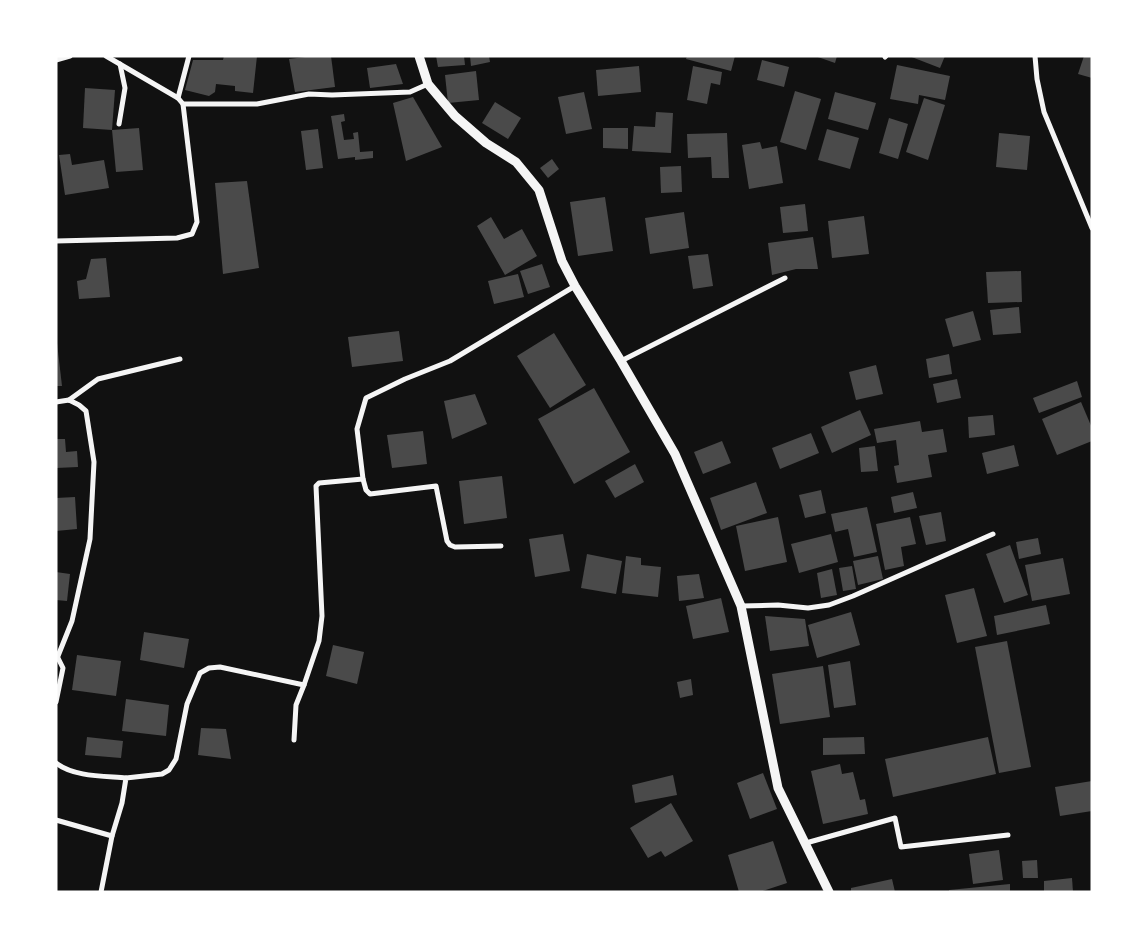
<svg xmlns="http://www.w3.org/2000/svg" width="1148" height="948" font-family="Jost,sans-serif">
<rect width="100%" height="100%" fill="#111"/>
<!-- building -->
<g fill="#4a4a4a">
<polygon points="224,56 257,56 253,93 235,91 235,86 216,84 215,92 209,96 185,90 193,60 223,60"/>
<polygon points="313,56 331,56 335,87 295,92 289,59"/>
<polygon points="436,56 464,56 465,65 438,67"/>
<polygon points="470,56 489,56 490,62 471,66"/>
<polygon points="687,56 735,56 731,71 686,59"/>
<polygon points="815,56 837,56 835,63"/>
<polygon points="909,56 945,56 940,68"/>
<polygon points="1084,56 1092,56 1092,78 1078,74"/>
<polygon points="762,60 789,67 784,87 757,80"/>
<polygon points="396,64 403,84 370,88 367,68"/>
<polygon points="897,65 950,76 945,100 919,95 918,104 890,99"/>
<polygon points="639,66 641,92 598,96 596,70"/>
<polygon points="693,66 722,72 720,85 711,83 707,104 687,100"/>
<polygon points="476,71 479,100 448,103 445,75"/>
<polygon points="85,88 115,90 112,130 83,128"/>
<polygon points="795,91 821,99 806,150 780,142"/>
<polygon points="584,92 592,129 566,134 558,97"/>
<polygon points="835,92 876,103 868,130 828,119"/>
<polygon points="413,97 442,147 406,161 393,103"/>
<polygon points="924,98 945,105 928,160 906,152"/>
<polygon points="495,102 521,118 508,139 482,123"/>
<polygon points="656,112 673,113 671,153 632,151 634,126 655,127"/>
<polygon points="344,114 345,121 341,122 344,140 354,139 353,133 358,132 360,152 373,151 373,158 355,160 355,157 338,159 331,116"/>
<polygon points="889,118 908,124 898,159 879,153"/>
<polygon points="139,128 143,170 116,172 112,130"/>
<polygon points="603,128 628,128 628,149 603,148"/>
<polygon points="318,129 323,168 306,170 301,131"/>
<polygon points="827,129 859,138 850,169 818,160"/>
<polygon points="727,133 729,178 712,178 711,157 688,158 687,134"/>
<polygon points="999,133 1030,136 1027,170 996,167"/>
<polygon points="760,142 762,149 777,146 783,183 749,189 742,145"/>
<polygon points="70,154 72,165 104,160 109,188 65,195 59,155"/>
<polygon points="552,159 559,169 548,178 540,168"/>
<polygon points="681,166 682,192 661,193 660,167"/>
<polygon points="247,181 259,268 223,274 215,183"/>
<polygon points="605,197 613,251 578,256 570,202"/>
<polygon points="805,204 808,231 783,233 780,207"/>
<polygon points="684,212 689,248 650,254 645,218"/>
<polygon points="864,216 869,254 832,258 828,221"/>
<polygon points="491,217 504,239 522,229 537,256 505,275 477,226"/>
<polygon points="813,237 818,269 796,269 772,275 768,243"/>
<polygon points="708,254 713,286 693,289 688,256"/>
<polygon points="106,258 110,297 79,299 77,281 86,279 91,259"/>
<polygon points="542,264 550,287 528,294 520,271"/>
<polygon points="1021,271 1022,302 988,303 986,272"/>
<polygon points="518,274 524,297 494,304 488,281"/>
<polygon points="1019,307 1021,333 993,335 990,310"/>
<polygon points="973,311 981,340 953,347 945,319"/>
<polygon points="399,331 403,361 352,367 348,337"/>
<polygon points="554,333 586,385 550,408 517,356"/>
<polygon points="57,343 62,386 56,386 56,344"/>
<polygon points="949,354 952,374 929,378 926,359"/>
<polygon points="876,365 883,394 856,400 849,372"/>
<polygon points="957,379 961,398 937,403 933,384"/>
<polygon points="1077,381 1082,397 1039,413 1033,398"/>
<polygon points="594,388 630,452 574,484 538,419"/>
<polygon points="475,394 487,424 452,439 444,401"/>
<polygon points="1081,402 1092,428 1092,441 1057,455 1042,419"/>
<polygon points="860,410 871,435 832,453 821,427"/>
<polygon points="993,415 995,435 969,438 968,417"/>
<polygon points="920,421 922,432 943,429 947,452 928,455 932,477 897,483 894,466 899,465 896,440 877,443 874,429"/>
<polygon points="423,431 427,464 392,468 387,435"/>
<polygon points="811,433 819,453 780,469 772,448"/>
<polygon points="56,439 65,439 66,452 77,451 78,467 56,468"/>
<polygon points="722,441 731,463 703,474 694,452"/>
<polygon points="1014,445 1019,466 987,474 982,453"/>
<polygon points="875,446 878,471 861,472 859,448"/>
<polygon points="635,464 644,482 615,498 605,481"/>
<polygon points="502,476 507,518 464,524 459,481"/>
<polygon points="756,482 767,513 721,530 710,498"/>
<polygon points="821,490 826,513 805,518 799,495"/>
<polygon points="913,492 917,508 894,513 891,497"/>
<polygon points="75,497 77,529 56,531 56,498"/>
<polygon points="867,507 877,552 854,557 848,529 835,532 831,514"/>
<polygon points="941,512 946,541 926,545 919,516"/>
<polygon points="778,517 787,562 745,571 736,526"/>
<polygon points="910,517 916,544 901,547 904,566 885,570 876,524"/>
<polygon points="563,534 570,571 535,577 529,539"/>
<polygon points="831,534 838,562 799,573 791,544"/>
<polygon points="1038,538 1041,554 1019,559 1016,542"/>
<polygon points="1010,545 1028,595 1004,603 986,554"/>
<polygon points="587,554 622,561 616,594 581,588"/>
<polygon points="626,556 641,558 641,565 661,567 658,597 622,593"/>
<polygon points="878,556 883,579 858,585 853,561"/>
<polygon points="1063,558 1070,594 1032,601 1025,565"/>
<polygon points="852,566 856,589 843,591 839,568"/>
<polygon points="832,569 837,595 821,598 817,573"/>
<polygon points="56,572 70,574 67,601 56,600"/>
<polygon points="699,574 704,598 679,601 677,576"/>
<polygon points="974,588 987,636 957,643 945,595"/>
<polygon points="721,598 729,632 693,639 686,606"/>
<polygon points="1046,605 1050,624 997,635 994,616"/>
<polygon points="851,612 860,645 817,658 808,625"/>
<polygon points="765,616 805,619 809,646 770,651"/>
<polygon points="144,632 189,639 184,668 140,660"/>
<polygon points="1007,641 1031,767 999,773 975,647"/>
<polygon points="333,645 364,652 357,684 326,676"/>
<polygon points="77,655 121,661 116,696 72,690"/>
<polygon points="850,661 856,705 834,708 828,665"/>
<polygon points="823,666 830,717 780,724 772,674"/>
<polygon points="691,679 693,695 680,698 677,682"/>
<polygon points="126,699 169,705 166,736 122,731"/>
<polygon points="201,728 226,729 231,759 198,755"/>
<polygon points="87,737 123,741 121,758 85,755"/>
<polygon points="864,737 865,754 823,755 823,738"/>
<polygon points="988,737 996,774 893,797 885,759"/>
<polygon points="840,764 842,774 853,772 860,800 865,799 868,814 823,824 811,771"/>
<polygon points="763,773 777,809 750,819 737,783"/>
<polygon points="673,775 677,795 635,803 632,785"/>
<polygon points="1092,781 1092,811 1060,816 1055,787"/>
<polygon points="671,803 693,841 665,857 661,851 648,858 630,828"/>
<polygon points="773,841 787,883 760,892 739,892 728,855"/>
<polygon points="999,850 1003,880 973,884 969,854"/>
<polygon points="1037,860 1038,878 1023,878 1022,861"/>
<polygon points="1072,878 1073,892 1044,892 1044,881"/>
<polygon points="892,879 895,892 851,892 851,888"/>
<polygon points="1010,884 1010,892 949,892 949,890"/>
</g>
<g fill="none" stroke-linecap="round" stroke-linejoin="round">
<!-- minor -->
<g stroke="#f5f5f5" stroke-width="5">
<polyline points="106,56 178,98 183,104 257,104 309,94 332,95 410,92 428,84"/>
<polyline points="1035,56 1037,79 1044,112 1092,228"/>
<polyline points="885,57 886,56"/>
<polyline points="56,60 70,56"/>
<polyline points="178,98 189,56"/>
<polyline points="119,124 125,88 120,64"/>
<polyline points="56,241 177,238 192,234 197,222 183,104"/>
<polyline points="621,361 785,278"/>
<polyline points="69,400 98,379 180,359"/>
<polyline points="56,402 69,400 79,405 86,411 94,462 90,539 72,621 58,656"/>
<polyline points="363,479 366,490 370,494 436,486 447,541 450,545 455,547 501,546"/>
<polyline points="741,606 778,605 808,608 829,605 853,596 993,534"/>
<polyline points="56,702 63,668 57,656"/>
<polyline points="294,740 296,705 304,685"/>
<path d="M 56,763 C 74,777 104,776 126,778"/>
<polyline points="56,820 112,836"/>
<polyline points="806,843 895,818 901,847 1008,835"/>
<polyline points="101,892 112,836 122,803 126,778 162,774 169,770 176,759 187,704 200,673 209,668 220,667 304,685 319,641 322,616 316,486 319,483 363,479 357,429 366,398 405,379 450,361 575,286"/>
</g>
<!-- tertiary -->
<polyline stroke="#f5f5f5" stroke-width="9" points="419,56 428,84 455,116 486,143 516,162 539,190 562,261 575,286 621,361 675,454 741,606 778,788 829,892"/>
</g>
<!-- border -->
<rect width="1148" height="948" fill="none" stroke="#ffffff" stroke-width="115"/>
</svg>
